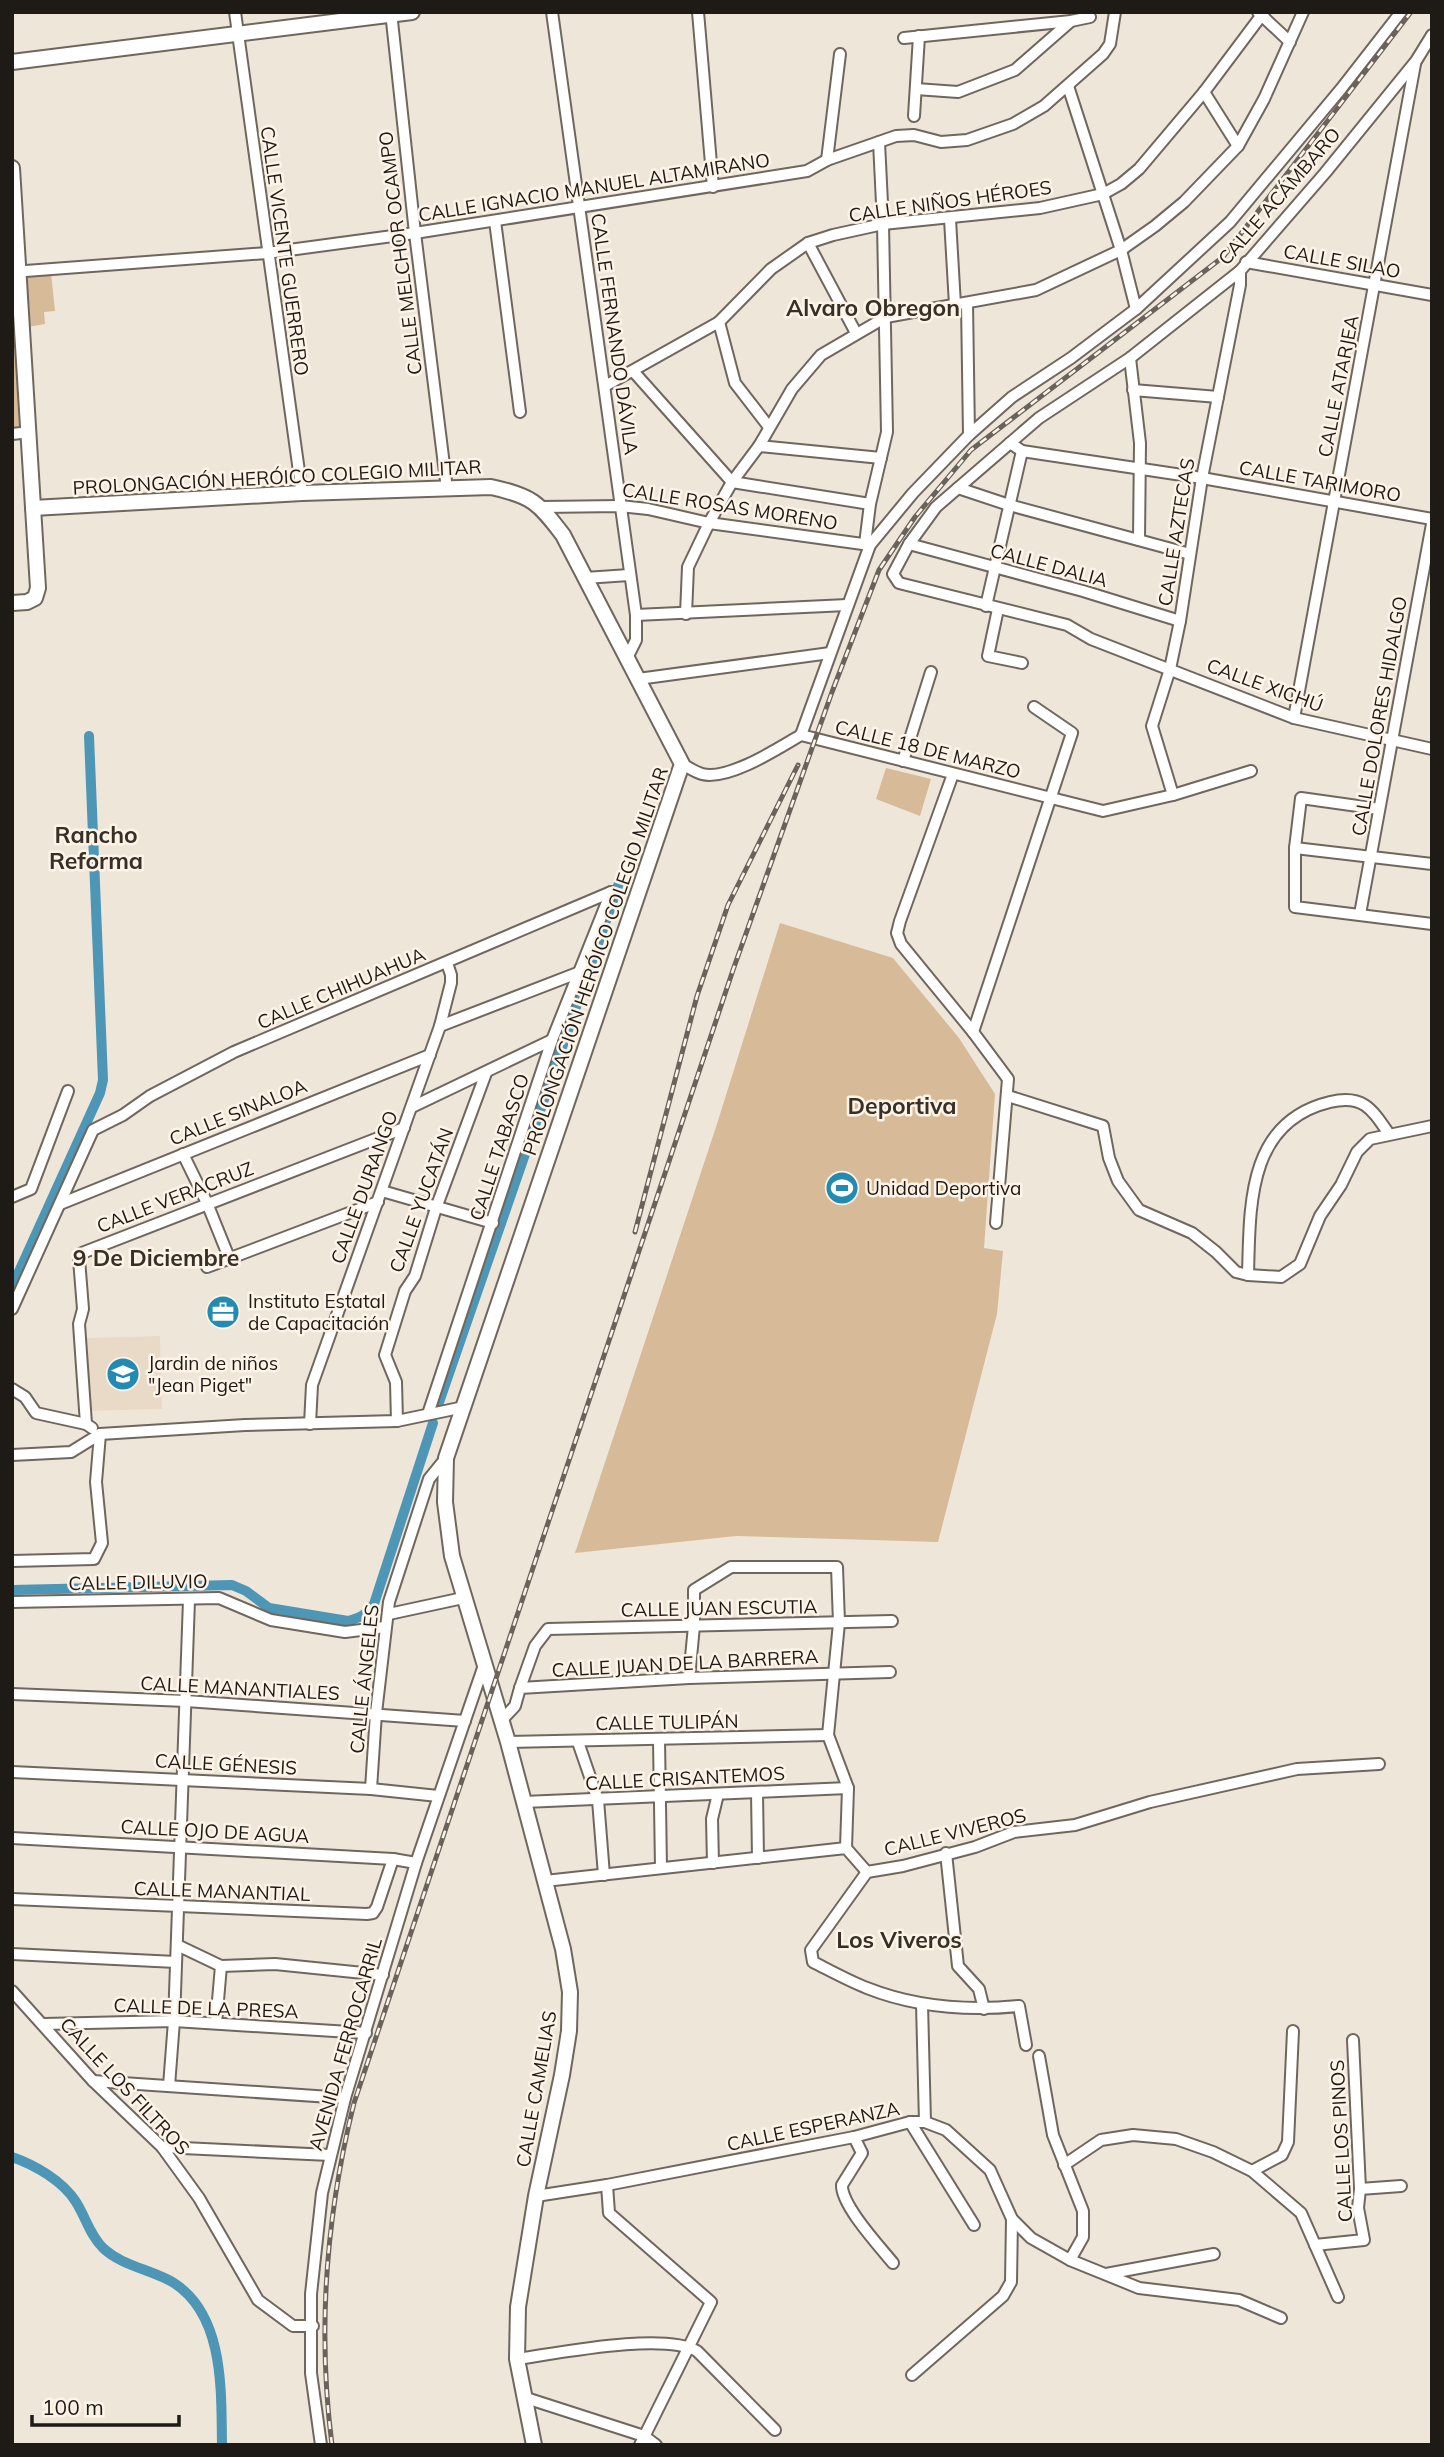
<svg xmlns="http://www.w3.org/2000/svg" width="1444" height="2457" font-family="Mulish,sans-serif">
<rect width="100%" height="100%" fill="#efe6da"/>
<!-- built -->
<polygon fill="#e9dac8" points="160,1336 162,1409 86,1411 84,1338"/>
<!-- green -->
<g fill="#d7ba97">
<polygon points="51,273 55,311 44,312 45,324 22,328 20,275"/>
<polygon points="12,275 23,428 12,429"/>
<polygon points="886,768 931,779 920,816 876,799"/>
<polygon points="780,923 893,958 959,1038 995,1094 984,1248 1003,1251 997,1314 938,1542 736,1536 575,1553 716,1127"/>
</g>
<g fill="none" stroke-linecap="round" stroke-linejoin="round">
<!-- canal -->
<g stroke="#4d96b6" stroke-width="10">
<polyline points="12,1287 100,1093 103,1080 89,736"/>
<polyline points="437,1408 620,880"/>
<path d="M 12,1590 L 232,1585 L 246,1591 L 269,1608 L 348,1621 C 360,1618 367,1614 374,1604 L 433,1423"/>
<path d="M 12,2157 C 35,2165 63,2181 76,2202 C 86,2218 90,2235 103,2248 C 122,2266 153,2270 174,2283 C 225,2316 221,2392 222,2445"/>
</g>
<defs>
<g id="street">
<polyline points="235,12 302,493"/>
<polyline points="391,12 415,233 447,489"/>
<polyline points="552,12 636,615 636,640 627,658"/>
<polyline points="698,12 713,187"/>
<polyline points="1258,12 1290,42"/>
<polyline points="1432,35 1416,61 1325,173 1240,271 1130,358 1039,418 936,507 909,544 893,574 899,583 1067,625 1091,639 1294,718 1432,749"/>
<polyline points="904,38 1071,21 1090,17"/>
<polyline points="1068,86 1121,250 1136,309"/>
<polyline points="916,89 958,92 1015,70 1071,21"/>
<polyline points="1204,92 1238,146"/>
<polyline points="914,116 919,36"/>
<polyline points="827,160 840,54"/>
<polyline points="950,219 955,305"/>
<polyline points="495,221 520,412"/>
<polyline points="808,243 856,333"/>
<polyline points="1246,262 1432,295"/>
<polyline points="12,272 267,253 415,233 807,171 827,160 896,136 914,135 941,142 967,140 1013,124 1044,106 1103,54 1110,44 1115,12"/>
<polyline points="967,303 969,435"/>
<polyline points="719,322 735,383 769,427"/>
<polyline points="1130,358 1140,443 1139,540"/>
<polyline points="633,371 732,482 870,504"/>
<polyline points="605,386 719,322 771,269 808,243 833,235 883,224 1040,208 1103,194 1121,184 1139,169 1204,92 1264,12"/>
<polyline points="1133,390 1218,397"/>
<polyline points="12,434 30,432"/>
<polyline points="1010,443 1022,451 1202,478 1432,519"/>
<polyline points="759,446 881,458"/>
<polyline points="958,488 1009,505 1190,554"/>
<polyline points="542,507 620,506 648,509 709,523 870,545"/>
<polyline points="865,544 870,504 887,432 883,224 879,142"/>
<polyline points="909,544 1083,591 1180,621"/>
<polyline points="585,578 629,575"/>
<polyline points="986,606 1022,451"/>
<polyline points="998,609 988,656 1022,663"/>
<polyline points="686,614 688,567 709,523 732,482 759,446 792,389 821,355 886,317 1036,290 1121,250 1155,226 1184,202 1238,146 1264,99 1303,12"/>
<polyline points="636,615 847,605"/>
<polyline points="638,679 830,653"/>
<polyline points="1294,718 1415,64"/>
<polyline points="801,735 870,545 913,493 969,435 1012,397 1071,358 1136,309 1230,222 1341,89 1401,12"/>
<polyline points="903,761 931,672"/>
<path d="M 682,764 C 688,767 695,772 702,774 C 728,781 779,748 801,735 L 1103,811 L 1173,795 L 1251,771"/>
<polyline points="953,774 900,921 897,933 901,944 973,1032 1008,1079 996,1223"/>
<polyline points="1173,795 1152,726 1170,669 1180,621 1202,478 1240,285 1240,271"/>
<polyline points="1379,809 1301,798 1295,848 1295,907 1432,924"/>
<polyline points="1295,848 1432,864"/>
<polyline points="1360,914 1432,524"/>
<polyline points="440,1026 580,972"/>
<polyline points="973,1032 1072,733 1034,707"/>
<polyline points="1008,1096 1103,1126 1109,1158 1118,1181 1139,1210 1192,1233 1216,1252 1236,1272 1248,1275 1281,1277 1300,1264 1320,1216 1341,1185 1357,1152 1370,1139 1432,1126"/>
<polyline points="412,1107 552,1040"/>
<polyline points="183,1154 207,1203 230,1260"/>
<polyline points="382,1191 493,1223"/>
<polyline points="12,1197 31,1189 68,1091"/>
<polyline points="60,1204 430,1055"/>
<polyline points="207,1267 378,1202"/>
<path d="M 1248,1275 C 1250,1205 1247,1122 1330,1102 C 1363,1094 1372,1109 1389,1134"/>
<polyline points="12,1309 93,1130 123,1115 150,1096 234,1052 611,892"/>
<polyline points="12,1389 25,1397 36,1413 86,1424 92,1428"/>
<polyline points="428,1414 552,1040 611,892"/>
<polyline points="397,1421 396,1382 385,1355 405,1291 415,1276 436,1208 486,1073"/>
<polyline points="86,1424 79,1324 83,1309 79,1259 82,1253 404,1128"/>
<polyline points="310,1424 312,1385 440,1026 451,983 451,975 447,963"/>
<polyline points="12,1455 71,1452 100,1434 245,1425 397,1421 464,1407"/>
<polyline points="12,1561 94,1559 102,1543 96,1482 100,1434"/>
<polyline points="12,1602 219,1598 271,1620 345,1632 385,1627"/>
<polyline points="389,1614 463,1598"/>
<polyline points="689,1678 694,1626 694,1590 731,1567 837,1567 839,1623 828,1735 848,1788 846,1848"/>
<polyline points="520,1688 535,1646 548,1629 892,1621"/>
<polyline points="12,1694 186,1701 465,1721"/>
<polyline points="501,1721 515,1706 520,1688 689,1678 890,1672"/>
<polyline points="659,1740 661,1868"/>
<polyline points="508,1742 828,1735"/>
<polyline points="578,1742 598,1800 604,1875"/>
<polyline points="12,1772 371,1789 438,1796"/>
<polyline points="371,1789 376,1713 389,1602 429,1479 446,1458"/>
<polyline points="757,1792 758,1858"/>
<polyline points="524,1802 848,1788"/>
<polyline points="12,1838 393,1859 416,1863"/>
<polyline points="946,1853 958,1966 979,1989 984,2009"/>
<polyline points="713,1863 712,1819 718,1794"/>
<path d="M 867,1872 L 811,1950 L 813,1962 C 831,1971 849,1981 867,1988 C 915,2007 968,2011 1019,2006 L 1026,2045"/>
<polyline points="545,1881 846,1848 867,1872 903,1866 975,1847 1014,1832 1075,1825 1150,1802 1297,1769 1379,1764"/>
<polyline points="12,1899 367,1914 373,1913 377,1907 393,1859"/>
<polyline points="177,1945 221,1966 275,1964 383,1975"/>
<polyline points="12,1954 176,1962"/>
<polyline points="12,1991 93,2081 162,2147 199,2198 258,2300 293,2326 313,2326"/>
<polyline points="922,2004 925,2122"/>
<polyline points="216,2023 221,1966"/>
<polyline points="44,2024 174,2021 366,2033"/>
<polyline points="1039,2056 1053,2135 1083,2211 1083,2237 1070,2260"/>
<polyline points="93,2081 345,2098"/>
<polyline points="169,2086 174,2021 189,1600"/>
<polyline points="910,2122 974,2225"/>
<path d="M 854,2137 L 862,2153 L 842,2185 C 841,2205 880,2247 893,2263"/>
<polyline points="162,2147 330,2155"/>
<polyline points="1064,2165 1101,2140 1133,2135 1176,2139 1213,2152 1252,2171 1301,2213 1338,2297"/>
<polyline points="1252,2171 1282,2155 1288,2142 1293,2031"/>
<polyline points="607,2185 609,2213 711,2302 640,2445"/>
<polyline points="1360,2189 1401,2186"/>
<polyline points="536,2196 607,2185 854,2137 910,2122 925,2122 946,2130 990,2170 1012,2219 1031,2238 1070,2260 1139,2288 1239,2300 1281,2318"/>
<polyline points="1315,2245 1364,2240 1358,2208 1360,2189 1353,2040"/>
<polyline points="1106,2274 1214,2254"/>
<path d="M 517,2359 C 559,2353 663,2332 697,2351 L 775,2430"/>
<polyline points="912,2375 1003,2296 1011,2282 1012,2219"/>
<polyline points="523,2397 644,2436 656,2445"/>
<polyline points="321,2445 311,2373 311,2294 322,2193 345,2098 416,1863 484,1665"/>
</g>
<g id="secondary">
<polyline points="12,62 412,12"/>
<polyline points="12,168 38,588 35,598 27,602 12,603"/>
<path d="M 33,508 L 302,493 L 491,487 C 532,496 538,502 563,535 L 682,764 L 446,1458 L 445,1502 L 452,1556 L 508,1742 L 563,1949 L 570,1992 L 569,2031 L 562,2075 L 536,2196 L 518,2307 L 517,2359 L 534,2445"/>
</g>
</defs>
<!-- street casing -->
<use href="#street" stroke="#6f675d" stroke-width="14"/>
<!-- secondary casing -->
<use href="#secondary" stroke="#6f675d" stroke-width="18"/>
<!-- street -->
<use href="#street" stroke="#fff" stroke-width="10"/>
<!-- secondary -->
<use href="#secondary" stroke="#fff" stroke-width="14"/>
<defs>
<g id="rail">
<polyline points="635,1232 697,996 728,905 798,765"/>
<path d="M 332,2445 C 317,2329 326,2216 354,2103 L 733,970 L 832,692 L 879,570 L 915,517 L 971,450 L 1223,257 L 1411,12"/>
</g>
</defs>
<!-- rail casing -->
<use href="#rail" stroke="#69635c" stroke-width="5"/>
<!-- rail -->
<use href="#rail" stroke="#fdf3e7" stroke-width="2.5" stroke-dasharray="8" stroke-linecap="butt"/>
</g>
<!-- icons -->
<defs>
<symbol id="stadium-disc" viewBox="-11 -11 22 22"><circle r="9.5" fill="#218bb2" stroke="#fdf3e7"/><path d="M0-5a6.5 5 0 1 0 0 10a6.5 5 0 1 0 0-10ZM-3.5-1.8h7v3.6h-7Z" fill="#fff"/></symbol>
<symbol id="office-disc" viewBox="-11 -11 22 22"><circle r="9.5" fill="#218bb2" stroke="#fdf3e7"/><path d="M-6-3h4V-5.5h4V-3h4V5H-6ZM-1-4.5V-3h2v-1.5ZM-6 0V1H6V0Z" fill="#fff"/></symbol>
<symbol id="school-disc" viewBox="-11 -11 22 22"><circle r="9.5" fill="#218bb2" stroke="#fdf3e7"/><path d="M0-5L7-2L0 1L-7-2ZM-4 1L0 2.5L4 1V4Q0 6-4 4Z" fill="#fff"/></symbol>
</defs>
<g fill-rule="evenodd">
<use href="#stadium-disc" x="823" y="1169" width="38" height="38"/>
<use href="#office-disc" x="204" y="1293" width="38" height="38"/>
<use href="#school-disc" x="104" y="1355" width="38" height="38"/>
</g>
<g text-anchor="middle" stroke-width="5" stroke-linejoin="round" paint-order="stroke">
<!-- street labels -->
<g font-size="19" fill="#1e1a16" stroke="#fdf3e7">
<text transform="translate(594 187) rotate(-9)" y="7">CALLE IGNACIO MANUEL ALTAMIRANO</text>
<text transform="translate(1279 196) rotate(-49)" y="7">CALLE ACÁMBARO</text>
<text transform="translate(950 201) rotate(-8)" y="7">CALLE NIÑOS HÉROES</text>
<text transform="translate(285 251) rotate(82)" y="7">CALLE VICENTE GUERRERO</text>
<text transform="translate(400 253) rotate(-97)" y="7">CALLE MELCHOR OCAMPO</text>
<text transform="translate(1342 261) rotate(10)" y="7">CALLE SILAO</text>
<text transform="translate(615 334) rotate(82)" y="7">CALLE FERNANDO DÁVILA</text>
<text transform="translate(1338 386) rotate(-79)" y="7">CALLE ATARJEA</text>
<text transform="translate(277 477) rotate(-3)" y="7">PROLONGACIÓN HERÓICO COLEGIO MILITAR</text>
<text transform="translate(1320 481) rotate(10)" y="7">CALLE TARIMORO</text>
<text transform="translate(730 506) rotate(9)" y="7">CALLE ROSAS MORENO</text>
<text transform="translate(1176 532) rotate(-81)" y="7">CALLE AZTECAS</text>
<text transform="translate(1049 565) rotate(15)" y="7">CALLE DALIA</text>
<text transform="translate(1265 685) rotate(20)" y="7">CALLE XICHÚ</text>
<text transform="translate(1379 716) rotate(-80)" y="7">CALLE DOLORES HIDALGO</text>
<text transform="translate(928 749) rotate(14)" y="7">CALLE 18 DE MARZO</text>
<text transform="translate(595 961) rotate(-71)" y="7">PROLONGACIÓN HERÓICO COLEGIO MILITAR</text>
<text transform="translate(341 988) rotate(-23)" y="7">CALLE CHIHUAHUA</text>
<text transform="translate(238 1112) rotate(-22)" y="7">CALLE SINALOA</text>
<text transform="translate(499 1147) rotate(-72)" y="7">CALLE TABASCO</text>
<text transform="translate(364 1187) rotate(-70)" y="7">CALLE DURANGO</text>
<text transform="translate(175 1197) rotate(-21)" y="7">CALLE VERACRUZ</text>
<text transform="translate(421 1200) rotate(-70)" y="7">CALLE YUCATÁN</text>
<text transform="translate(138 1582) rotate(-1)" y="7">CALLE DILUVIO</text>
<text transform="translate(719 1608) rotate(-1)" y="7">CALLE JUAN ESCUTIA</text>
<text transform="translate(685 1663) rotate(-3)" y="7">CALLE JUAN DE LA BARRERA</text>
<text transform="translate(364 1679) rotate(-84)" y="7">CALLE ÁNGELES</text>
<text transform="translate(240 1688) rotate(3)" y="7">CALLE MANANTIALES</text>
<text transform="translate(667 1722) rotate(-1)" y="7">CALLE TULIPÁN</text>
<text transform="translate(226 1764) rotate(3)" y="7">CALLE GÉNESIS</text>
<text transform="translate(685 1778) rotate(-3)" y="7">CALLE CRISANTEMOS</text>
<text transform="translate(215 1831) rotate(3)" y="7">CALLE OJO DE AGUA</text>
<text transform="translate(955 1832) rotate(-14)" y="7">CALLE VIVEROS</text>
<text transform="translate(222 1891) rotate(2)" y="7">CALLE MANANTIAL</text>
<text transform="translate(206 2008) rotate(2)" y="7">CALLE DE LA PRESA</text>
<text transform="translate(345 2044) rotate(-74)" y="7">AVENIDA FERROCARRIL</text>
<text transform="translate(125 2086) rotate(47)" y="7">CALLE LOS FILTROS</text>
<text transform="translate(536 2089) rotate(-80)" y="7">CALLE CAMELIAS</text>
<text transform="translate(813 2126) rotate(-12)" y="7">CALLE ESPERANZA</text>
<text transform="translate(1341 2141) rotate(-93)" y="7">CALLE LOS PINOS</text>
</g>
<!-- poi labels -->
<g font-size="19" fill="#1e1a16" stroke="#fdf3e7" text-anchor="start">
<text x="866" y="1195">Unidad Deportiva</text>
<text x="248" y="1308">Instituto Estatal<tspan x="248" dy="22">de Capacitación</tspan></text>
<text x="148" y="1370">Jardin de niños<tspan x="148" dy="22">"Jean Piget"</tspan></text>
</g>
<!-- quarter labels -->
<g font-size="23" font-weight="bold" fill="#373027" stroke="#fdf3e7">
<text x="873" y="316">Alvaro Obregon</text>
<text x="96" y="843">Rancho<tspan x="96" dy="26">Reforma</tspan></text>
<text x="902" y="1114">Deportiva</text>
<text x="156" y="1266">9 De Diciembre</text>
<text x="899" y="1948">Los Viveros</text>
</g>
</g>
<!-- border -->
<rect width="1444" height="2457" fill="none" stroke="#1e1a16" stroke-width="28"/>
<!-- scale -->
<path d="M32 2415v10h147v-10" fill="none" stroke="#1e1a16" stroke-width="3.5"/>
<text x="42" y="2415" font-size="21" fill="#1e1a16" stroke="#fdf3e7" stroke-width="5" paint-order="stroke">100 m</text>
</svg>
